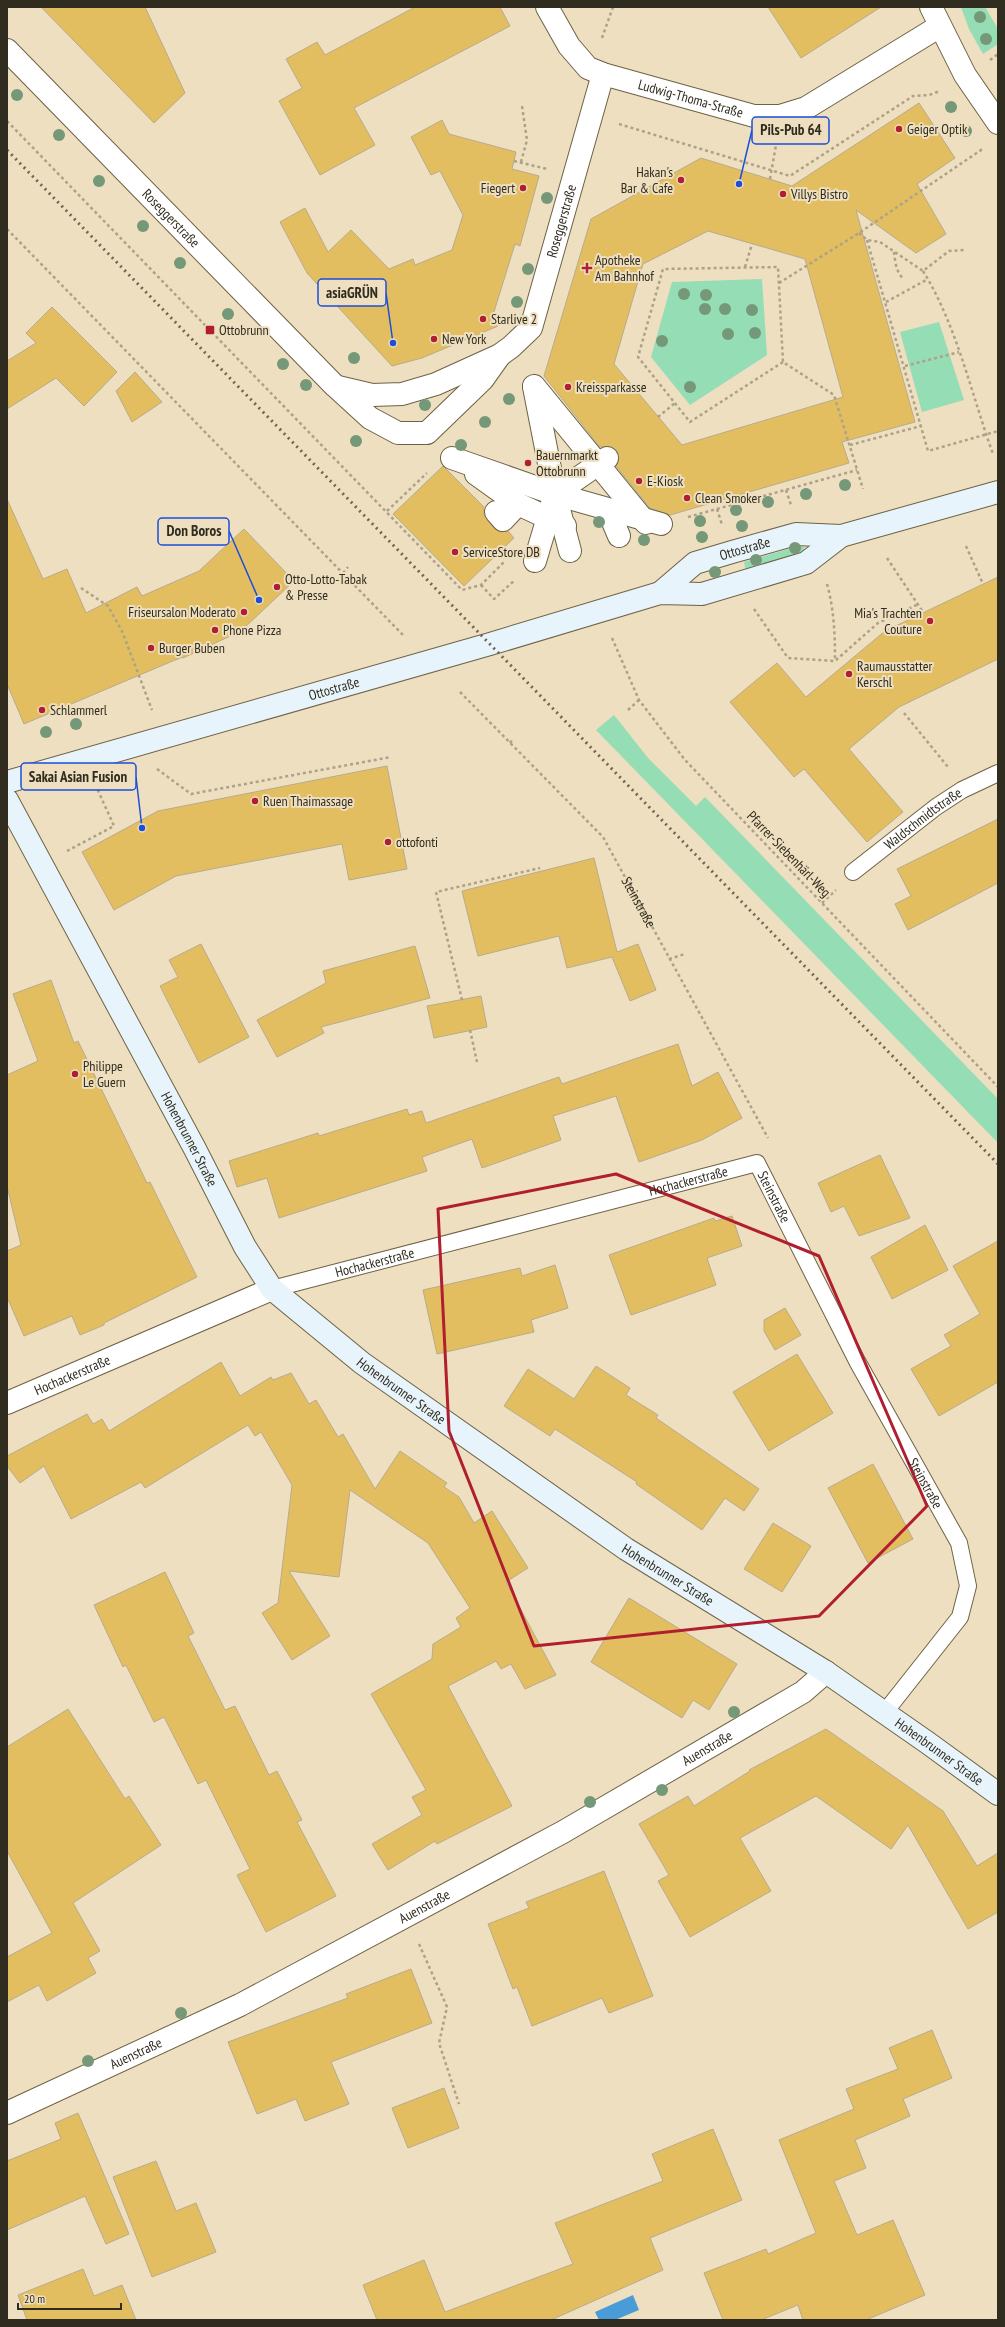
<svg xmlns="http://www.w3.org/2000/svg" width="1005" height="2327" font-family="'PT Sans Narrow',sans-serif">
<rect width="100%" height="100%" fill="#eddfbf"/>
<!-- green -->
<g fill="#94ddb5">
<polygon points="961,7 985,7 998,29 998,44 983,54 969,29"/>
<polygon points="762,279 767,355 690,405 651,357 672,282"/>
<polygon points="939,322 964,400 922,412 900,332"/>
<polygon points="799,546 804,547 804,555 746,572 744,562"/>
<polygon points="614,715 648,758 696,806 705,797 998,1099 998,1143 596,730"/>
</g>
<!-- water -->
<polygon fill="#4a9cd8" points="633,2295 639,2310 615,2320 599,2320 595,2312"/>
<!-- building -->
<g fill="#e3be61" stroke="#b8ab8c" fill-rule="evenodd">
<polygon points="41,7 145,7 185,93 154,123"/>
<polygon points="415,7 500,7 510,26 354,108 375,145 320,175 279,101 302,88 286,59 317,42 325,55"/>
<polygon points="768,7 881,7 801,58"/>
<path d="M 919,103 L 955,158 L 917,184 L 946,234 L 916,253 L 856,210 L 915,422 L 842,442 L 849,463 L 670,515 L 650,508 L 616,466 L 619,457 L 617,451 L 612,447 L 600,447 L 544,376 L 591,219 L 701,158 L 792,186 ZM 708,231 L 805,259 L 843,397 L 682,445 L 614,364 L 643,264 Z"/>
<polygon points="442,120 449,134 516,152 512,169 539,176 520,246 515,244 493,315 498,326 422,358 392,366 307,273 280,222 305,208 328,252 351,230 389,269 413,259 415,265 452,250 463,215 440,171 431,175 411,137"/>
<polygon points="52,307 117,372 84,406 56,378 7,409 7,361 36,343 26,333"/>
<polygon points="135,372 162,402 132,422 116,391"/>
<polygon points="443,466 484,507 484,515 494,528 500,532 508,531 514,538 464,586 393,514"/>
<polygon points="7,499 43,579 67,569 86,613 137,587 142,596 199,571 244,529 294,581 241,631 183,658 183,657 175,660 24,724 7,684"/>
<polygon points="998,577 998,659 899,707 849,749 903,812 867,842 804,769 794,777 730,702 777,663 806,697 885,631"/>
<polygon points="387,766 407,869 349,880 342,844 176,876 114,910 82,852 158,811"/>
<polygon points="998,819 998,883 908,930 895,904 911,896 897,869"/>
<polygon points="594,858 617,952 638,944 656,990 630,1001 612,957 567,968 559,936 478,956 462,891"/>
<polygon points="201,944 249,1037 199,1063 160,986 178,977 169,960"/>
<polygon points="415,946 430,998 321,1027 324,1033 277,1057 257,1020 326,983 323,971"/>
<polygon points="51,980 74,1043 78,1041 147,1183 150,1182 197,1277 104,1323 104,1325 80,1335 72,1316 24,1336 7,1297 7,1251 21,1245 7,1186 7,1075 38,1061 13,994"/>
<polygon points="481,996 487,1027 434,1038 427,1006"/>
<polygon points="678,1044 692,1086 718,1072 742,1118 702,1140 639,1162 616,1096 553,1116 561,1140 482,1168 472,1139 422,1157 427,1171 279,1218 267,1178 237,1187 229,1161 318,1133 319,1136 407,1109 409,1115 422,1111 426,1123 559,1077 562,1084"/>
<polygon points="880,1155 910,1218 859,1236 844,1206 831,1212 818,1183"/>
<polygon points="732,1216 742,1246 707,1258 716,1285 631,1315 609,1255 714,1218 715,1221"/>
<polygon points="925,1225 948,1270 892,1299 871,1257"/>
<polygon points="998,1241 998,1382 939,1416 911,1369 951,1346 944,1335 980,1314 953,1266"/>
<polygon points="555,1265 568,1308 531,1320 534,1332 437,1354 423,1290 520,1268 522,1276"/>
<polygon points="785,1308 801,1335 775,1350 764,1331 764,1320"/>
<polygon points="797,1354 833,1413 769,1451 733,1392"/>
<polygon points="221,1362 240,1396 271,1377 273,1380 291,1373 309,1404 316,1400 338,1437 343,1434 375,1489 400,1451 447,1483 444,1487 459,1497 474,1523 492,1511 528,1568 506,1582 556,1675 525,1689 511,1664 501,1669 496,1661 448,1686 512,1806 437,1844 435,1841 388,1870 372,1844 422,1815 412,1797 426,1790 371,1694 432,1659 433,1644 461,1627 456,1618 470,1608 428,1543 350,1490 339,1577 289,1571 330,1636 292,1660 262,1613 278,1603 292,1485 261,1432 255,1436 248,1425 145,1488 141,1482 71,1519 44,1466 20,1483 7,1466 7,1456 87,1414 93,1424 102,1419 109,1431"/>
<polygon points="596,1366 630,1388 626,1395 658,1415 656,1418 759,1489 744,1511 725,1498 702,1530 636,1484 637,1482 555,1429 550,1436 504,1406 528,1369 574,1399"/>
<polygon points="873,1464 913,1539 868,1563 828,1488"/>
<polygon points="773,1523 811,1546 782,1592 744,1569"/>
<polygon points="165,1572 194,1633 188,1636 225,1710 235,1706 269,1775 277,1771 302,1820 297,1822 336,1896 266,1932 237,1875 250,1869 206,1780 198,1784 164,1717 154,1722 126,1665 123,1667 94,1605"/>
<polygon points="629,1598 737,1664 709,1710 693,1700 682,1718 591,1662"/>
<polygon points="68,1709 125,1799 129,1796 161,1845 73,1903 100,1951 88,1958 96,1973 47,2001 39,1985 7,2002 7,1957 52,1933 7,1851 7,1747"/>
<polygon points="826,1729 943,1811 977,1866 998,1853 998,1912 968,1929 908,1825 891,1849 816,1796 740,1838 771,1891 690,1937 658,1881 669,1875 639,1824 688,1796 694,1806 750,1771 749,1770"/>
<polygon points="604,1871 653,1996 609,2013 602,1998 532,2026 517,1987 513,1989 488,1924 529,1908 526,1902"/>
<polygon points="411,1969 432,2023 331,2062 349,2104 305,2121 296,2099 257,2114 228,2042 348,1998 346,1994"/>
<polygon points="932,2030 952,2078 903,2099 910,2116 855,2140 866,2168 834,2181 857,2235 893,2220 925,2295 866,2320 803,2320 798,2305 761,2320 723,2320 704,2273 766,2249 768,2254 816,2233 779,2140 854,2109 846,2089 898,2069 889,2048"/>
<polygon points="444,2088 459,2128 408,2148 392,2108"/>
<polygon points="78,2113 129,2234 106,2244 85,2196 7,2230 7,2161 61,2139 55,2123"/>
<polygon points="713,2129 742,2200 650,2238 663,2270 551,2320 377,2320 363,2285 424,2260 445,2312 573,2264 555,2223 663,2181 652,2154"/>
<polygon points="156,2161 176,2211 196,2203 216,2252 152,2277 113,2177"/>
<polygon points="83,2269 94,2296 122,2285 136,2320 27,2320 18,2295"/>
</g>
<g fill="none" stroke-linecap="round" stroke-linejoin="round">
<defs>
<g id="lane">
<path id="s2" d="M 853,872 L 936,807 L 962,790 L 998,773"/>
<path id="s3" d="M 272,1289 L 757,1163 L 857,1361 L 959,1543 L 968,1586 L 960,1617 L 885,1712"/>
</g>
<g id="street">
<path id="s4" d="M 547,7 L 569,46 L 588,68 L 603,74 L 754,116 L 780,116 L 806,108 L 940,26"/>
<polyline points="931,7 965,75 998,123"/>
<path id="s5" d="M 7,50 L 335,386 L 370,418 L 398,433 L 427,433 L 483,379 L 500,355"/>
<polyline points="534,386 646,523"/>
<path id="s6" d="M 338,387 L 372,395 L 402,394 L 436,384 L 500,355 L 511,347 L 531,328 L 603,74"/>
<polyline points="534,387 555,494 535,561"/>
<polyline points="452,458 555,494 661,524"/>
<polyline points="476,474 518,504 565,526"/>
<polyline points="608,510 619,536"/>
<polyline points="496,512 503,520 518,504"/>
<polyline points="570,551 555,494 607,458"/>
<path id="s7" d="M 7,1403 L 272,1289"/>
<path id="s8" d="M 7,2113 L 240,2005 L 563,1832 L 803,1692 L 826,1672"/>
</g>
<g id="secondary">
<path id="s9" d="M 660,593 L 695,563 L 732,552 L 796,534 L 841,536 L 998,492"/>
<path id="s10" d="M 7,782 L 490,644 L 660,593 L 702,594 L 806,563 L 841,536"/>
<path id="s11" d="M 7,800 L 195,1149 L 245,1247 L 272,1289 L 362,1363 L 626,1549 L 826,1672 L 928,1743 L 998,1794"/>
</g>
</defs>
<!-- lane casing -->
<use href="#lane" stroke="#6e6245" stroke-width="18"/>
<!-- street casing -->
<use href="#street" stroke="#6e6245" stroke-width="24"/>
<!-- secondary casing -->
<use href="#secondary" stroke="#6e6245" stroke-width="24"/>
<!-- path -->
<g stroke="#ada289" stroke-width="2.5" stroke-dasharray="3 3" stroke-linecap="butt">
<polyline points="602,38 613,7"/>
<polyline points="990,60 998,54"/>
<polyline points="7,121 462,590 481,585 505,561"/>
<polyline points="619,124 790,176 913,96 929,95 940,91"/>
<polyline points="514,161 547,169"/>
<polyline points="521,162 527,140 522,106"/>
<polyline points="770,179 776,145"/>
<polyline points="7,229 403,635"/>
<polyline points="859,233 867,240 880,242 923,271 949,251 964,250"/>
<polyline points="867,240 928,451 998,431"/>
<path d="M 894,252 C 895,261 896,273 904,279"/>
<polyline points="745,267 752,244"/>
<path d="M 923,271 C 957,326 971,393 993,454"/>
<polyline points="779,283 859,233 984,148"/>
<polyline points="886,302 928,279"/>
<polyline points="783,362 690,422 638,357 663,269 778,267 783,362 834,395 863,489"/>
<polyline points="905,366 959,352"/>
<polyline points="658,417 675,403"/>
<polyline points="850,445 921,426"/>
<polyline points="786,490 791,505"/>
<polyline points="717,509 722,525"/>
<polyline points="387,511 427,473"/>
<polyline points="688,517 857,470"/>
<polyline points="966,546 983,584"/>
<polyline points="887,558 923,612"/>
<polyline points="343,573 348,567"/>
<path d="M 827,584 C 834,609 835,634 835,660"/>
<polyline points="481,585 494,599 515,580"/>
<polyline points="81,588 108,606 122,631 152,710"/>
<polyline points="754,609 788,658 835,661 878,623 919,604"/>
<polyline points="612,638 639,700 685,760 998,1087"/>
<path id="s1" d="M 460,692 L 603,837 L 768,1138"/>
<polyline points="628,710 639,700"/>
<polyline points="904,713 948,767"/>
<polyline points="510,743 513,739"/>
<polyline points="157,769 191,794 391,757"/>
<polyline points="67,851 114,826 96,786"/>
<polyline points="822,903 836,890"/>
<polyline points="669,959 685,954"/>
<polyline points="462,1000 436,892 540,868"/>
<polyline points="470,1030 477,1062"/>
<polyline points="419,1944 447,2007 439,2043 459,2104"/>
</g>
<!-- lane -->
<use href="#lane" stroke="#fff" stroke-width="16"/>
<!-- street -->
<use href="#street" stroke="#fff" stroke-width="22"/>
<!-- secondary -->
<use href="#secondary" stroke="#e7f4fb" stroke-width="22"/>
<!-- rail -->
<polyline stroke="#6f6754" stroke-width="3" stroke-dasharray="2 4" stroke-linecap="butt" points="7,150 998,1164"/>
</g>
<!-- trees -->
<g fill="#759878">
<circle cx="980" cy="17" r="6"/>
<circle cx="986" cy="39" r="6"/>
<circle cx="17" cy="95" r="6"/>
<circle cx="951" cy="107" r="6"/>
<circle cx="966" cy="131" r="6"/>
<circle cx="59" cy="135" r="6"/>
<circle cx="99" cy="181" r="6"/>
<circle cx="547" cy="198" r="6"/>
<circle cx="143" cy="226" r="6"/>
<circle cx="180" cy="263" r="6"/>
<circle cx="528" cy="269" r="6"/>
<circle cx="684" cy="294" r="6"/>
<circle cx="706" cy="295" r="6"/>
<circle cx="517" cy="302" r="6"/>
<circle cx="705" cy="309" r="6"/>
<circle cx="725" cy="309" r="6"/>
<circle cx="752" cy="310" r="6"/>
<circle cx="228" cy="314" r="6"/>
<circle cx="755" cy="333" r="6"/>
<circle cx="728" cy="334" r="6"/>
<circle cx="662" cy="341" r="6"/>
<circle cx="354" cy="358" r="6"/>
<circle cx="283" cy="364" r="6"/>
<circle cx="306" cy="385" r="6"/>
<circle cx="690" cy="387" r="6"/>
<circle cx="509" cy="399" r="6"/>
<circle cx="425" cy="405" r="6"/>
<circle cx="485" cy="422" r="6"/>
<circle cx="356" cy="441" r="6"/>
<circle cx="461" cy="445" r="6"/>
<circle cx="845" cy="485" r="6"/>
<circle cx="806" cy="494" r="6"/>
<circle cx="768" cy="502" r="6"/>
<circle cx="736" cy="510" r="6"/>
<circle cx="700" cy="521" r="6"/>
<circle cx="599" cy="522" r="6"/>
<circle cx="742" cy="526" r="6"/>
<circle cx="702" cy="537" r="6"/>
<circle cx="644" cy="540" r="6"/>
<circle cx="795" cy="548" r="6"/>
<circle cx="756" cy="560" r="6"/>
<circle cx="715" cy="572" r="6"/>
<circle cx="76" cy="724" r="6"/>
<circle cx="46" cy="732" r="6"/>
<circle cx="734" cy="1712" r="6"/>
<circle cx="662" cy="1790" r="6"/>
<circle cx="590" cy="1802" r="6"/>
<circle cx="181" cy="2013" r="6"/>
<circle cx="88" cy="2061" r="6"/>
</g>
<!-- marked area -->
<path fill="none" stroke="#b11e30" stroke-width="3" stroke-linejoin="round" d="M 616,1174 L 819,1256 L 927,1506 L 819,1616 L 534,1646 L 449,1431 L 438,1209 Z"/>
<!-- markers -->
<g fill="#b11e30" stroke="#eddfbf" stroke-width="1.5">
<circle cx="899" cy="129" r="4"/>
<circle cx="681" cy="180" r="4"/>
<circle cx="523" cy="188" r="4"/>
<circle cx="783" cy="194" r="4"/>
<path d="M585 262h4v4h4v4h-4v4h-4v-4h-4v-4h4z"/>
<circle cx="483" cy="319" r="4"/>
<rect x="205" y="325" width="10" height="10" rx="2"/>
<circle cx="434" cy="339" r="4"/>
<circle cx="568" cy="387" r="4"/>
<circle cx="528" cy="463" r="4"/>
<circle cx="639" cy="481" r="4"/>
<circle cx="687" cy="498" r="4"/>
<circle cx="455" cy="552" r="4"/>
<circle cx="277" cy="587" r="4"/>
<circle cx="244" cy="612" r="4"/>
<circle cx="930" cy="621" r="4"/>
<circle cx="215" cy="630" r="4"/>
<circle cx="151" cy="648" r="4"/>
<circle cx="849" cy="674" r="4"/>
<circle cx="42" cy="710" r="4"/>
<circle cx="255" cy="801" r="4"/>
<circle cx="388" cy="842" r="4"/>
<circle cx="75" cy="1074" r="4"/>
</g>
<g text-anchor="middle" stroke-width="4" stroke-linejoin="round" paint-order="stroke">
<!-- street labels -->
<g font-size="14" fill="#312c20" stroke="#eddfbf">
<text dy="5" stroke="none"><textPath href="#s4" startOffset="181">Ludwig-Thoma-Straße</textPath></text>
<text dy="5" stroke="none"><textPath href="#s5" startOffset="235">Roseggerstraße</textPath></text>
<text dy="5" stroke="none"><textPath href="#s6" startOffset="323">Roseggerstraße</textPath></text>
<text dy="5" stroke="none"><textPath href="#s9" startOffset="98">Ottostraße</textPath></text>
<text dy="5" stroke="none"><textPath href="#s10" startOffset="340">Ottostraße</textPath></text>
<text dy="5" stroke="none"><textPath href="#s2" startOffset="88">Waldschmidtstraße</textPath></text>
<text transform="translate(789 854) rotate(46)" y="5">Pfarrer-Siebenhärl-Weg</text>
<text dy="5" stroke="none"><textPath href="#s1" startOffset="278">Steinstraße</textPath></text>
<text dy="5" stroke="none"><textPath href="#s11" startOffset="385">Hohenbrunner Straße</textPath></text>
<text dy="5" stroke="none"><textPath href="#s3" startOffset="430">Hochackerstraße</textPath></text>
<text dy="5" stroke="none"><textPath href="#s3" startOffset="539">Steinstraße</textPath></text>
<text dy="5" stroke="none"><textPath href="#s3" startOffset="106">Hochackerstraße</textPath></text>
<text dy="5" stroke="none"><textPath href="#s7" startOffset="71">Hochackerstraße</textPath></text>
<text dy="5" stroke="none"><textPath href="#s11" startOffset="721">Hohenbrunner Straße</textPath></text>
<text dy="5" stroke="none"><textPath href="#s3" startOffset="863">Steinstraße</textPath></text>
<text dy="5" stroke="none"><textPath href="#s11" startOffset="1045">Hohenbrunner Straße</textPath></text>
<text dy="5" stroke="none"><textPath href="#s8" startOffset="790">Auenstraße</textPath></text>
<text dy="5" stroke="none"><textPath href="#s11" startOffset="1369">Hohenbrunner Straße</textPath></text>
<text dy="5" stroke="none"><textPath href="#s8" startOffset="466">Auenstraße</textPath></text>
<text dy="5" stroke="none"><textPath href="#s8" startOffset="142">Auenstraße</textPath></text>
</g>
<!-- poi labels -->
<g font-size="14" fill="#312c20" stroke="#eddfbf" text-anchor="start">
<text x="907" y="134">Geiger Optik</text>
<text x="673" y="177" text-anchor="end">Hakan's<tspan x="673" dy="16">Bar &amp; Cafe</tspan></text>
<text x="515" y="193" text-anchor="end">Fiegert</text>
<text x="791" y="199">Villys Bistro</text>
<text x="595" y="265">Apotheke<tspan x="595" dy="16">Am Bahnhof</tspan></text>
<text x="491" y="324">Starlive 2</text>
<text x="219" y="335">Ottobrunn</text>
<text x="442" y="344">New York</text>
<text x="576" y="392">Kreissparkasse</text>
<text x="536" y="460">Bauernmarkt<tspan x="536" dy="16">Ottobrunn</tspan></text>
<text x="647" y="486">E-Kiosk</text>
<text x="695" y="503">Clean Smoker</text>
<text x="463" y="557">ServiceStore DB</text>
<text x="285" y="584">Otto-Lotto-Tabak<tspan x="285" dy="16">&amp; Presse</tspan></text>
<text x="236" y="617" text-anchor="end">Friseursalon Moderato</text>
<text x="922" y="618" text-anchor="end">Mia's Trachten<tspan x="922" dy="16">Couture</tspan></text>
<text x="223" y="635">Phone Pizza</text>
<text x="159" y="653">Burger Buben</text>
<text x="857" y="671">Raumausstatter<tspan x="857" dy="16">Kerschl</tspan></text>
<text x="50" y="715">Schlammerl</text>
<text x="263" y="806">Ruen Thaimassage</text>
<text x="396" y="847">ottofonti</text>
<text x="83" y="1071">Philippe<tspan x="83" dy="16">Le Guern</tspan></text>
</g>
</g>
<!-- callouts -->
<path fill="none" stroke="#1d4ed8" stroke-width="1.5" d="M739 184L752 130M393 343L386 293M259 600L229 531M142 828L136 777"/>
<g fill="#1d4ed8" stroke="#eddfbf" stroke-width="1.5">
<circle cx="739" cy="184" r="4"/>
<circle cx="393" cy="343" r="4"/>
<circle cx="259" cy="600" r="4"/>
<circle cx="142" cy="828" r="4"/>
</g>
<g fill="#eddfbf" stroke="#1d4ed8" stroke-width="1.5">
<rect x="752" y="117" width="77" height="27" rx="4"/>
<rect x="318" y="279" width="68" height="27" rx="4"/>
<rect x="158" y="518" width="71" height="27" rx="4"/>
<rect x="21" y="763" width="115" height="27" rx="4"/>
</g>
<g font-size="15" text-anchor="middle" font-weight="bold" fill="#312c20">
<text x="791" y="135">Pils-Pub 64</text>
<text x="352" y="298">asiaGRÜN</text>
<text x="194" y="536">Don Boros</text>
<text x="78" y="782">Sakai Asian Fusion</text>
</g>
<!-- border -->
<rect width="1005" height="2327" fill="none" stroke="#312c20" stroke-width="16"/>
<!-- scale -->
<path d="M18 2303v6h103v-6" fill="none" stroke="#312c20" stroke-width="2"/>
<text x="24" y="2303" font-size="12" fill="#312c20" stroke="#eddfbf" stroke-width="3" paint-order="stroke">20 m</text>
</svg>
